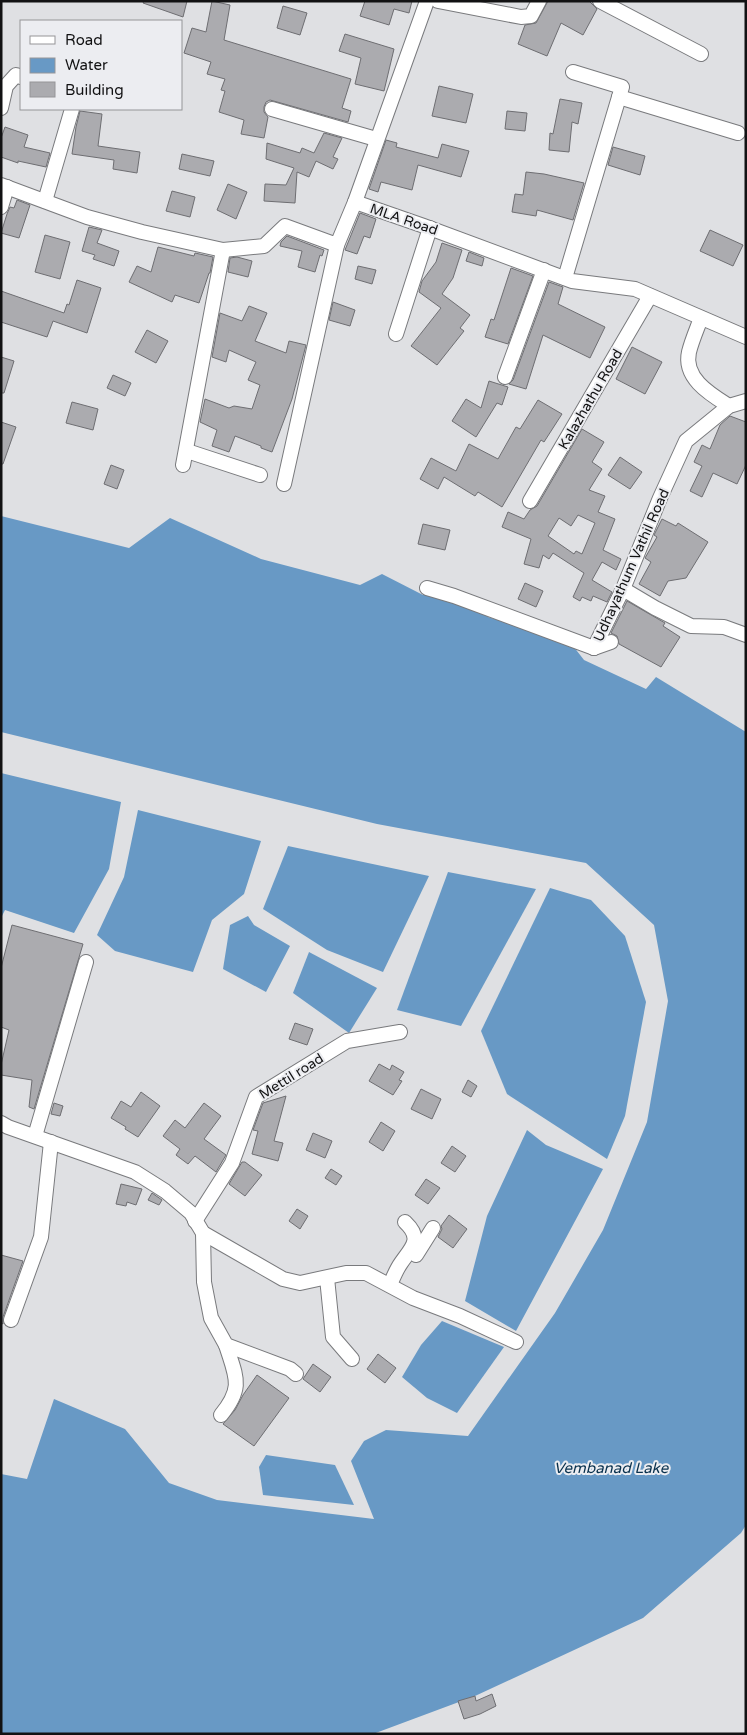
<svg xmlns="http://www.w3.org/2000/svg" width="747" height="1735" font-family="'Varela Round',sans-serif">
<rect width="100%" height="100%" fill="#dfe0e3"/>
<!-- water -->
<g fill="#6899c5">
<polygon points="1,516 129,548 170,518 261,559 360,585 382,574 423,595 439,586 471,600 488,617 570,642 584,660 646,689 656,677 746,732 746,1525 741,1533 643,1618 475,1696 373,1734 1,1734 1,1474 27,1479 54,1399 125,1429 169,1483 217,1500 374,1519 351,1461 364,1441 386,1430 468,1436 555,1313 603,1230 647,1122 668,1001 654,925 586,863 377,824 1,732"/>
<polygon points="1,773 121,802 109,869 74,933 5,910 1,918"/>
<polygon points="138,810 261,841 244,894 212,920 193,972 115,951 97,935 124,877"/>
<polygon points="288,846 429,876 383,972 327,950 263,909"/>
<polygon points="448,872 536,889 461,1026 397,1010"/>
<polygon points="550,888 591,900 625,936 646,1002 625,1116 607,1159 507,1094 481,1031"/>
<polygon points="248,916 254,925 290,946 266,992 223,969 230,925"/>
<polygon points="309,952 377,988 349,1033 293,993"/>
<polygon points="527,1130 546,1145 603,1169 516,1331 465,1301 487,1216"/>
<polygon points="442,1321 504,1347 457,1413 427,1398 402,1377 421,1345"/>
<polygon points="266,1455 335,1465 354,1505 263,1495 259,1467"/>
</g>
<!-- building -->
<g fill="#ababaf" stroke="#6e6e72" fill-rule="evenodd">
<polygon points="144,1 187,1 183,17 143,3"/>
<polygon points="212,1 230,5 224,40 351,79 342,108 351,111 348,122 270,100 266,102 264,107 264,112 268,117 264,138 241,134 244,120 219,112 225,91 221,90 225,79 207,74 211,62 184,53 192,28 206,32"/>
<polygon points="365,1 412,1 409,13 394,9 389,25 360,16"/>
<polygon points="548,1 589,1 597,9 583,35 561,23 547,56 518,44 525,25 536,23"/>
<polygon points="283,6 307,13 300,35 277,28"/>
<polygon points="345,34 394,49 384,91 355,84 361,58 339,51"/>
<polygon points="439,86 473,94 466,123 432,116"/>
<polygon points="560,99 582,103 578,124 572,122 569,152 549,150 550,133 553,134"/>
<polygon points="80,111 102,114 98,146 140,152 137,173 113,169 114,160 72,154 76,127"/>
<polygon points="507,111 527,113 525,131 505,129"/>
<polygon points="5,127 28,135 24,147 50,153 46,167 18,161 18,163 1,157 1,138"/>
<polygon points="324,133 342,138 333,157 338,159 333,169 316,161 309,177 297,172 295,203 264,201 265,184 286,185 294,168 266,159 267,143 300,153 302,148 314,153"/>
<polygon points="386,140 397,143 396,147 438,158 442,144 469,151 461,177 418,165 412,190 381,182 378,192 369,189"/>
<polygon points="613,147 645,156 640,175 608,165"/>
<polygon points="182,154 214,161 210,176 179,169"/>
<polygon points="526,172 544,174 584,183 573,220 537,210 536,216 512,212 515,194 523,195"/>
<polygon points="228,184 247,192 236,219 217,210"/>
<polygon points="172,191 195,197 190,217 166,211"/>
<polygon points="17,200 30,205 19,238 1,233 7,214 10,207 14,208"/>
<polygon points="360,213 376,219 370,238 364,236 357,254 345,250"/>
<polygon points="89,227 102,230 97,243 119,251 114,266 93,259 95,255 82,251"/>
<polygon points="710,230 743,245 733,266 700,251"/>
<polygon points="45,235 70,242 60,279 35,272"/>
<polygon points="287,236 324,250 322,256 320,255 315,272 298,267 302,251 280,246 281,242"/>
<polygon points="442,243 462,250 453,278 442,294 470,315 460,328 464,331 437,365 411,346 441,308 419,292 422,281 436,262"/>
<polygon points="158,247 194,256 195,253 213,257 210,273 209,273 199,303 175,295 172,302 129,282 137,266 151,272"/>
<polygon points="469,252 484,258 482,266 466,261"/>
<polygon points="237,257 252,261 248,277 228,272 230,258"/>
<polygon points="358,266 376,270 372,284 355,279"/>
<polygon points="511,268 533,276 508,344 485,337 491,319 494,320"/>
<polygon points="77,280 101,288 87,333 53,321 47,337 1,322 1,291 64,313 67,304 69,305"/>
<polygon points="549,282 563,287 558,304 605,327 590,358 543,335 526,389 509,384 513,380"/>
<polygon points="333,302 355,310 350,326 329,320"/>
<polygon points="249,306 267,313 255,341 286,353 289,341 306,345 292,399 272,452 261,448 261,446 235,436 229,452 212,446 217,430 200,422 205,399 229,408 234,406 252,409 260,385 248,380 256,362 229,350 226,362 212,357 220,313 242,321"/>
<polygon points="147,330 168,341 156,363 135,352"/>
<polygon points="632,347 662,362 645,394 616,379"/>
<polygon points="1,357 14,361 4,393 1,393"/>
<polygon points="113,375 131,383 125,396 107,388"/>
<polygon points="489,381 508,387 502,405 497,403 476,437 452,421 466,399 481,408"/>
<polygon points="538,400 562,414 544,442 541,440 502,507 478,492 475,496 444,477 438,489 420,479 431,458 456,471 469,444 498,459 516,427 520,429"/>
<polygon points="72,402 98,409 93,430 66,423"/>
<polygon points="730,416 746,422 746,465 737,484 713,473 702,497 690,491 702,466 694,462 702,445 710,449 720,425"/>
<polygon points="1,422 16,427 3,464 1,464"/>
<path d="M 582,429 L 604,442 L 592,462 L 602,469 L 589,490 L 605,496 L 598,512 L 615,519 L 603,550 L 621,559 L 616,570 L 602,562 L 592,580 L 612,592 L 607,602 L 593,596 L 591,601 L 582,597 L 580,601 L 573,597 L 584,573 L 553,553 L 549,559 L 543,555 L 539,568 L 524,564 L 531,539 L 502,527 L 508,512 L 524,519 L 530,510 L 537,506 ZM 578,515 L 595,523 L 582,554 L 576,551 L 574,554 L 548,536 L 559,518 L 571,526 Z"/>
<polygon points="620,457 642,472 630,489 608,475"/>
<polygon points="111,465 124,470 117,489 104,484"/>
<polygon points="662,519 676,526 678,523 708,542 686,578 668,581 660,596 639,584 651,562 645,558 657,537 654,535"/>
<polygon points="423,524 450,530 445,550 418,544"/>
<polygon points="525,583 543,591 536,607 518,599"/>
<polygon points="627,601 665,623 663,626 680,637 661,667 619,644 617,636 611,633"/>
<polygon points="12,925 83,944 34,1109 29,1107 32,1080 1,1075 1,1065 9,1030 1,1027 1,968"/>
<polygon points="295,1023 313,1029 307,1045 289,1039"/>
<polygon points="379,1064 390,1070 392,1065 404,1072 399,1080 402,1081 393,1095 369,1081"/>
<polygon points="468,1080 477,1086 471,1097 462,1092"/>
<polygon points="421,1089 441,1099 432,1119 411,1109"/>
<polygon points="141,1092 160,1106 138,1137 125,1129 126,1127 111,1118 121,1101 131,1107"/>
<polygon points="286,1096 274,1141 283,1143 278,1161 252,1154 258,1131 253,1130 263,1103"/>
<polygon points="54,1103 63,1106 60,1116 51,1114"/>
<polygon points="204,1103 221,1116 204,1139 226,1155 216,1172 195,1156 188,1164 176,1155 180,1149 163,1136 175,1120 185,1128"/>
<polygon points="381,1122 395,1131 383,1151 369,1142"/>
<polygon points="313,1133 332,1141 325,1158 306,1150"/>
<polygon points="452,1146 466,1156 455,1172 441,1163"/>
<polygon points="242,1162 245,1162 262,1175 245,1196 229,1184"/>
<polygon points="331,1169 342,1176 336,1185 325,1178"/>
<polygon points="426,1179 440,1188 428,1204 415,1195"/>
<polygon points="121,1184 142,1189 136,1205 127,1202 126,1206 116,1204"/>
<polygon points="152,1193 162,1200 159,1205 148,1200"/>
<polygon points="297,1209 308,1216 300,1229 289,1221"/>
<polygon points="449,1215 467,1229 453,1248 438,1237 442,1229 441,1226"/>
<polygon points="1,1255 23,1261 3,1317 3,1324 1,1323"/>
<polygon points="378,1354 396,1368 385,1383 367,1369"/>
<polygon points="313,1364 331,1377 320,1392 303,1379"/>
<polygon points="257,1375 289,1398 254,1446 223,1424 235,1410 243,1395"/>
<polygon points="492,1694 496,1706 480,1714 464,1719 458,1701 475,1696 476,1701"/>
</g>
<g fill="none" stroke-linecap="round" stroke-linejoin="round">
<defs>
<g id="minor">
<polyline points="438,1 521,17 531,16 539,1"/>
<polyline points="600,1 701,54"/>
<polyline points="619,97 738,133"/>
<polyline points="1,108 6,86 16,75 21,77"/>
<polyline points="272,109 376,139"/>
<polyline points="1,185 87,217 142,232 223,250 264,246 285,226 337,245 355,202 427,1"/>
<polyline points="45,201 72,109"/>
<polyline points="355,202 424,226 572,281 635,289 746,337"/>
<polyline points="1,207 7,187"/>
<polyline points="565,278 622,87 573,72"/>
<path d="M 701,318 C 697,329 692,340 689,352 C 683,378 710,394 729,406"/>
<polyline points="396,334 430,228"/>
<polyline points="505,377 544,270"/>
<polyline points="187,451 260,475"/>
<polyline points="183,465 223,250"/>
<polyline points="284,484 337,245"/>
<polyline points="530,501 650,296"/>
<polyline points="427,588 454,596 594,648"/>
<polyline points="623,589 655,608 691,626 724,627 746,635"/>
<polyline points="594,648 623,589 660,498 686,441 729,406 746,401"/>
<polyline points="594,648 611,642"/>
<polyline points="1,1123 8,1127 135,1172 165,1191 191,1213 203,1233 283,1279 300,1283 346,1273 366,1273 413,1298 460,1316 516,1342"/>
<polyline points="35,1136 86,962"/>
<polyline points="195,1221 232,1163 256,1097 347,1041 400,1032"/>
<polyline points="203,1233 204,1282 211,1318 226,1345 290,1369 296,1374"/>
<polyline points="416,1255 433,1228"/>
<polyline points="327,1278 333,1337 352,1359"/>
<path d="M 390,1285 C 393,1278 396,1270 401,1263 C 412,1247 423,1239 405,1222"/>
<polyline points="11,1320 41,1237 51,1142"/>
<path d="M 221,1415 C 244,1387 236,1377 226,1345"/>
</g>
</defs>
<!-- minor casing -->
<use href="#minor" stroke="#797a7d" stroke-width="16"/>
<!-- minor -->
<use href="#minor" stroke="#fff" stroke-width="14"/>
</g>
<g text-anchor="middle" stroke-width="4" stroke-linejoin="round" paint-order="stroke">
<!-- street labels -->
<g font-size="14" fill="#121213" stroke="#ecedf1">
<text transform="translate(404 219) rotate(19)" y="5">MLA Road</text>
<text transform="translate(590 399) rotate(-60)" y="5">Kalazhathu Road</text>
<text transform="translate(631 565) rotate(-66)" y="5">Udhayathum Vathil Road</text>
<text transform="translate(291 1076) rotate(-32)" y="5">Mettil road</text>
</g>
<!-- water labels -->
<g font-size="15" font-style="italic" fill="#08304d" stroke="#ecedf1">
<text x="611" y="1473">Vembanad Lake</text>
</g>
</g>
<!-- border -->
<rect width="747" height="1735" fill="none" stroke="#121213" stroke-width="5"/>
<!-- legend -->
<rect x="20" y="20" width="162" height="90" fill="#ecedf1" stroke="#959598"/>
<rect x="30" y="36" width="25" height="8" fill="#ffffff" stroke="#959598"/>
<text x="65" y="45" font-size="15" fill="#121213">Road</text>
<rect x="30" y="58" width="25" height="15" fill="#6899c5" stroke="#959598"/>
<text x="65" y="70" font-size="15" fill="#121213">Water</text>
<rect x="30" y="82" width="25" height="15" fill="#ababaf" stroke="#959598"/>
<text x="65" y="95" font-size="15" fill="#121213">Building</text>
</svg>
